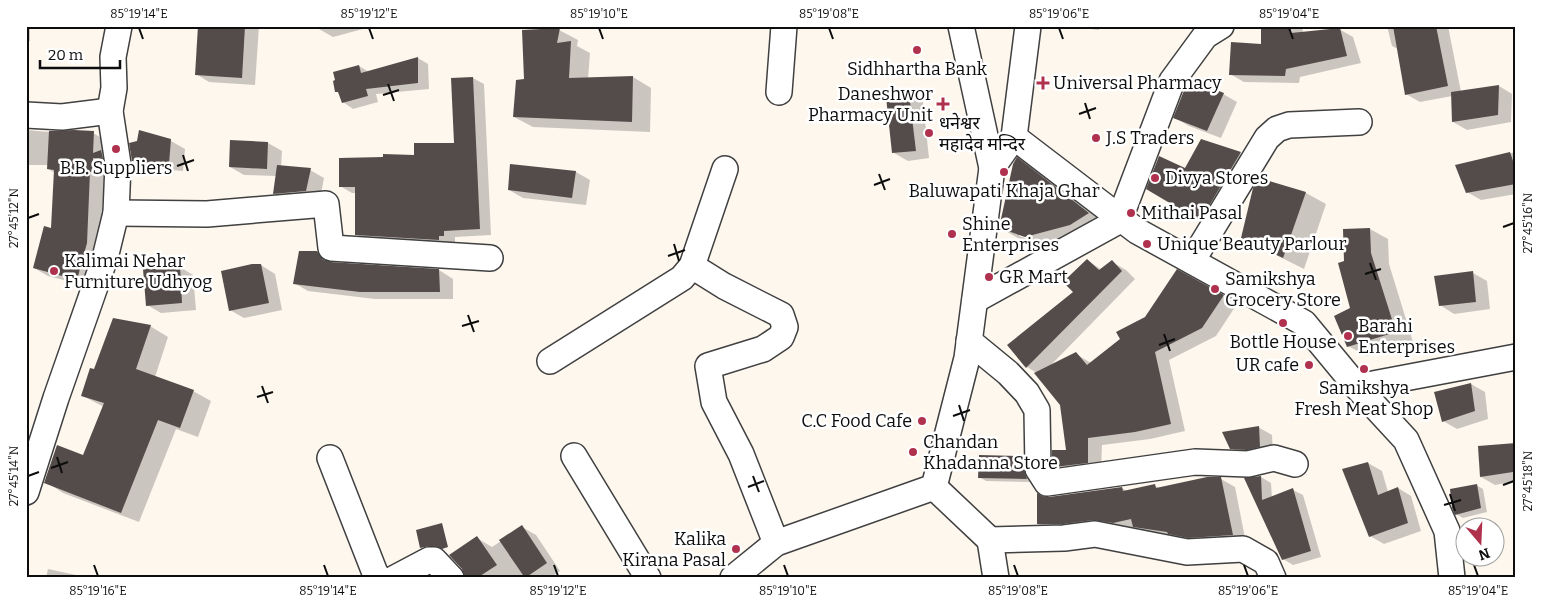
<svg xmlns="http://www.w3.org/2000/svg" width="1542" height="604" font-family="Bitter,'Noto Sans Devanagari',serif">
<rect width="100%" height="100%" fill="#fdf7ee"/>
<!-- shadow -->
<g fill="#0003" fill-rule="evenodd">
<rect x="26" y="26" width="4" height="15"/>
<polygon points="199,26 259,26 255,85 209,82 196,74"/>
<polygon points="319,26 374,26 333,37 319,29"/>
<polygon points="1065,26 1100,26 1099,30"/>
<polygon points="1262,26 1302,26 1303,33 1339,29 1353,37 1361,63 1300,77 1299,83 1244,82 1230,74 1262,45"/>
<polygon points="1387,26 1448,26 1461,92 1499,86 1512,94 1511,122 1467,130 1453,122 1452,96 1420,102 1406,94 1398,49 1392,46"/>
<polygon points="559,30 578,40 577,46 590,53 588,79 633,77 651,88 650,132 533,127 514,117 525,81"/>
<polygon points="418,58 428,64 429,89 376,94 378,102 353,109 343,102 340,94 336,91 359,66 369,72"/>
<polygon points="473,78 484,84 491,235 455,237 455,242 450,242 450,246 367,241 356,234 356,193 352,193 340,186 415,156 455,145 453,79"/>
<polygon points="909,94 923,102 929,158 908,161 894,153"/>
<polygon points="1223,94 1237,102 1221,138 1189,126 1175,118"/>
<polygon points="26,130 61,133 93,133 107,141 107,179 104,179 100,251 91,287 48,276 34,268 52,230 55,173 48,169 48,165 26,165"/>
<polygon points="1202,140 1241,154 1261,165 1220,231 1200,220 1186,169"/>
<polygon points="171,141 185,149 183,171 147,168 133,160 138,142"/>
<polygon points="268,143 282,151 281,167 310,170 324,178 320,199 288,201 274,193 277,176 244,175 230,167"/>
<polygon points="1516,152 1516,194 1481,200 1467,192 1457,166"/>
<path d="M 1017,159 L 1037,171 L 1108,225 L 1046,248 L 1020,239 L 1000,228 ZM 1019,234 L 1032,238 L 1031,240 L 1019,236 Z"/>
<polygon points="511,166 576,172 590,180 586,205 523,198 509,190"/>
<polygon points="1260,180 1306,193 1326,204 1304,269 1242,238"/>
<polygon points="1370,229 1388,239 1389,264 1413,342 1367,356 1348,346 1352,308 1345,262"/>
<polygon points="317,253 331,261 333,264 439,270 453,279 453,299 375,299 308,291 294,283"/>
<polygon points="1087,260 1102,270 1112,262 1126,270 1135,279 1049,367 1076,354 1091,363 1146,318 1177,271 1237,304 1216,336 1169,360 1185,431 1150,439 1102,445 1101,470 1069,475 1055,467 1068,451 1061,404 1037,373 1027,367 1074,292"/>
<polygon points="261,265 275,274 282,310 244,318 230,310"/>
<polygon points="180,267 193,275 196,310 161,313 147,305"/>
<polygon points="1473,273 1487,281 1490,309 1454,314 1440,305"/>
<polygon points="150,326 168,337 155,377 193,391 211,401 198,437 176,429 139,522 63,493 46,482 84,456 104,407 83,396 95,371"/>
<polygon points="1471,384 1485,392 1488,419 1457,429 1443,421"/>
<polygon points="1258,427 1272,435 1273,454 1245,456 1231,448"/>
<polygon points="1516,444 1516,481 1495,485 1481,477"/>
<polygon points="1023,457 1030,461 1033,482 986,481 979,477"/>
<polygon points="1368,463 1382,471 1388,492 1398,488 1411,496 1421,531 1384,544 1370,536"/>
<polygon points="1261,477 1271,483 1272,498 1293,490 1303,495 1321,557 1293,565 1283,559 1246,479"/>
<polygon points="1221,479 1235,487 1246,543 1203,545 1148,534 1138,528 1128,530 1052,532 1038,524 1049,498 1122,488 1127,491 1155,486 1159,488"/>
<polygon points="1476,485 1483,489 1487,512 1463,518 1456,514"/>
<polygon points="522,527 536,535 560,571 550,578 470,578 477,538 492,547"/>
<polygon points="48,569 90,578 46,578"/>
</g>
<!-- building -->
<g fill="#544c4a">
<polygon points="198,26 245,26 242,78 195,75"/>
<polygon points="1261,26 1290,26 1291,33 1340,28 1347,56 1286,69 1285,76 1229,75 1231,42 1261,44"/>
<polygon points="1393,26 1436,26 1448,86 1405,95"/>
<polygon points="560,28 557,43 571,41 569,78 633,76 632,122 513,117 516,80 524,79 522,30"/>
<polygon points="418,57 418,83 366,89 368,96 342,103 338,92 335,92 333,81 335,80 333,72 359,65 361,73"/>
<polygon points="473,77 480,229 444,231 444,236 439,236 439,240 355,235 355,187 339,187 339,158 383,157 383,154 414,155 414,143 454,143 451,78"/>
<polygon points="1191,80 1224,93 1207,131 1173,118 1185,88"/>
<polygon points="1499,85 1498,115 1452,122 1451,92"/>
<polygon points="909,93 916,151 892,153 886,97"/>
<polygon points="74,130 94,131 93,153 101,150 103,159 93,158 93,172 90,172 87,243 77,280 33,268 44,226 51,228 54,170 47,169 49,131"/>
<polygon points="139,130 171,139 169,164 132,161 129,143 137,141"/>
<polygon points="1201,139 1241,152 1200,221 1146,189 1159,156 1185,168"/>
<polygon points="230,140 268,142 267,169 229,167"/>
<polygon points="1510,152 1516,170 1516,184 1466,193 1455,165"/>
<polygon points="1017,157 1089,213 1070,225 1025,237 999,228 1013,164"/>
<polygon points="510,164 576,171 572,198 508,190"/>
<polygon points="277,165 311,168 306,191 273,194"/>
<polygon points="1259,178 1306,192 1283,258 1241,238 1253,188"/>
<polygon points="1370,228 1371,253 1396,332 1347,347 1334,316 1350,308 1338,263 1344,261 1343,229"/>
<polygon points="299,251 317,251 323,260 330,262 439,269 440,292 360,292 293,284"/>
<polygon points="1087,259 1099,270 1112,260 1122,271 1026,368 1007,345 1073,292 1063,282"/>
<polygon points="252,264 261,264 269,303 229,311 221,271"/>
<polygon points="180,266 182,303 146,306 143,269"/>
<polygon points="1177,269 1224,295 1202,328 1155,352 1171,424 1135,432 1088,438 1088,463 1054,467 1052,465 1052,450 1066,450 1060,405 1034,373 1076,352 1087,365 1120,339 1116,332 1145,317"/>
<polygon points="1473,271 1476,302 1439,306 1434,276"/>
<polygon points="113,318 151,325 136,369 194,390 180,428 158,420 121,513 44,483 57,445 83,455 104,403 81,396 90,368 94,369"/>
<polygon points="1471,383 1475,411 1442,422 1434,392"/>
<polygon points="1259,426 1260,447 1247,450 1230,449 1222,432"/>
<polygon points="1516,443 1513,472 1480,477 1478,446"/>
<polygon points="979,455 1023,456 1024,469 1027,479 978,478"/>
<polygon points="1368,462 1378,495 1398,487 1408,523 1369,537 1342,469"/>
<polygon points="1261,476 1262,500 1293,488 1311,551 1282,560 1244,478"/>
<polygon points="1207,477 1221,477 1233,535 1188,538 1168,534 1167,532 1133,527 1131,519 1113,523 1093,520 1063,524 1037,524 1037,493 1042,496 1049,497 1122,487 1123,491 1155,484 1156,488"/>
<polygon points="1477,484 1481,508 1455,515 1452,508 1450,489"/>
<polygon points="442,523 448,547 442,549 439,547 429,546 420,548 416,530"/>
<polygon points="522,525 547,563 525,578 499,540"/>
<polygon points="477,536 497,565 477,578 465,578 462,569 449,555"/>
</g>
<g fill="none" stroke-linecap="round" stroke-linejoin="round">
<defs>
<g id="street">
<polyline points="961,26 992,168"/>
<polyline points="779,92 784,26"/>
<polyline points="26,115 62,117 110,111"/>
<polyline points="1014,137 1137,231 1304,323 1357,387 1406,440 1447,531 1452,578"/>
<polyline points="116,213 207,214 326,204 331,248 490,258"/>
<polyline points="1120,218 1172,81 1205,36 1221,26"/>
<polyline points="1192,261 1267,138 1277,129 1289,125 1359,122"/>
<polyline points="692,266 724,286 781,315 785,327 781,337 763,349 708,366 714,402 741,454 776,543"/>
<polyline points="975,300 1122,219"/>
<polyline points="969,341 1008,373 1027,393 1037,410 1038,469 1047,483 1195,462 1248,464 1274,458 1295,464"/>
<polyline points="550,361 682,278 692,266 725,169"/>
<polyline points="1357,387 1516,357"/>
<polyline points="574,456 648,578"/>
<polyline points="330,458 375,573 379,578"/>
<polyline points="934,487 990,540 1064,538 1095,534 1187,552 1243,549 1266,562 1273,578"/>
<polyline points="26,492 56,398 105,258 116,213 118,164 110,111 114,88 113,57 119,26"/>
<polyline points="990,540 996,578"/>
<polyline points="395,578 429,560 434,560 451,578"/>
<polyline points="733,578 776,543 934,487 967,358 992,168 1014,137 1028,26"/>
</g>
</defs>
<!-- street casing -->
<use href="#street" stroke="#404040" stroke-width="28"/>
<!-- street -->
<use href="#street" stroke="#fff" stroke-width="25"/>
</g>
<!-- ticks -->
<path fill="none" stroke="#0d0d0d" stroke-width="2" d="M 139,28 L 143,39M 369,28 L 373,39M 599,28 L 603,39M 829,28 L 833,39M 1059,28 L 1063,39M 1289,28 L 1293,39M 388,84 L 394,101M 383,95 L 399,90M 1085,103 L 1090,119M 1079,114 L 1096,108M 183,155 L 188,171M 177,166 L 194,160M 879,174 L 885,190M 874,185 L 890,179M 28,218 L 39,214M 1503,227 L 1514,223M 674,244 L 679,261M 668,256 L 685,250M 1370,263 L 1376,280M 1365,274 L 1381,269M 468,315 L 474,332M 462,326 L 479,321M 1164,334 L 1170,351M 1159,345 L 1175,339M 262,386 L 268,403M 257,397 L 273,392M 959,405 L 964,421M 953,416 L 970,410M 57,457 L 62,473M 51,468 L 68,462M 28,476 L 39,472M 753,476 L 759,492M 1503,485 L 1514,481M 748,487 L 764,481M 1450,494 L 1455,511M 1444,505 L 1461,500M 94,565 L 98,576M 324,565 L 328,576M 554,565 L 558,576M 784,565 L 788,576M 1014,565 L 1018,576M 1244,565 L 1248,576M 1474,565 L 1478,576"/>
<!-- markers -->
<g fill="#b0314e" stroke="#fff" stroke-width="2">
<circle cx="917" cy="50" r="5"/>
<path d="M1040.5 75.5h5v5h5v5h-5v5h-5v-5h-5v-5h5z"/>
<path d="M940.5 96.5h5v5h5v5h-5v5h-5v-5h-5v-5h5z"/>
<circle cx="929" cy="133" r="5"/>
<circle cx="1096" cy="138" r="5"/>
<circle cx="116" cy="149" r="5"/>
<circle cx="1004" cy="172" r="5"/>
<circle cx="1155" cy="178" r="5"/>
<circle cx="1131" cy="213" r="5"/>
<circle cx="952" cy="234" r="5"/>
<circle cx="1147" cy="244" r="5"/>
<circle cx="54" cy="271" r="5"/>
<circle cx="989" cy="277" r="5"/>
<circle cx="1215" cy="289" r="5"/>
<circle cx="1283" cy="323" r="5"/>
<circle cx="1348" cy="336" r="5"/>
<circle cx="1309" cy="365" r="5"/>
<circle cx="1364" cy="369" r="5"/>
<circle cx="922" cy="421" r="5"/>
<circle cx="913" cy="452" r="5"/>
<circle cx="736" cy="549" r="5"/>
</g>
<g text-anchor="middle" stroke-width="5" stroke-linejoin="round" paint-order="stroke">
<!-- poi labels -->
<g font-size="18" fill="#0d0d0d" stroke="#fff" text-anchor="start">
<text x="917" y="75" text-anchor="middle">Sidhhartha Bank</text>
<text x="1053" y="89">Universal Pharmacy</text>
<text x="933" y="100" text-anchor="end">Daneshwor<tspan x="933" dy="21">Pharmacy Unit</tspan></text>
<text x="939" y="129">धनेश्वर<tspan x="939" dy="21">महादेव मन्दिर</tspan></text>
<text x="1106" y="144">J.S Traders</text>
<text x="116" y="174" text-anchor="middle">B.B. Suppliers</text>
<text x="1165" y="184">Divya Stores</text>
<text x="1004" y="197" text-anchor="middle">Baluwapati Khaja Ghar</text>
<text x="1141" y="219">Mithai Pasal</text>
<text x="962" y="230">Shine<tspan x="962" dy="21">Enterprises</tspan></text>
<text x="1157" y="250">Unique Beauty Parlour</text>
<text x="64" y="267">Kalimai Nehar<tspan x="64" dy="21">Furniture Udhyog</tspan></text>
<text x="999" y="283">GR Mart</text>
<text x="1225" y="285">Samikshya<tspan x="1225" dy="21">Grocery Store</tspan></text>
<text x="1358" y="332">Barahi<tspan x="1358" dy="21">Enterprises</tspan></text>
<text x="1283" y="348" text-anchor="middle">Bottle House</text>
<text x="1299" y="371" text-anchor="end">UR cafe</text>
<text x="1364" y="394" text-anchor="middle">Samikshya<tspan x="1364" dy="21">Fresh Meat Shop</tspan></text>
<text x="912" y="427" text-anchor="end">C.C Food Cafe</text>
<text x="923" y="448">Chandan<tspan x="923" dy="21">Khadanna Store</tspan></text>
<text x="726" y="545" text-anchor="end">Kalika<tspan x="726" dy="21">Kirana Pasal</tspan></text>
</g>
</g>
<!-- border -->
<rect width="1542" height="604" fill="none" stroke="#ffffff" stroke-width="55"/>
<!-- north arrow -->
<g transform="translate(1480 542) rotate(161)"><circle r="24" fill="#ffffff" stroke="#9e9e9e"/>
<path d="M0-4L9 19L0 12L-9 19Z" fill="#b0314e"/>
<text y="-8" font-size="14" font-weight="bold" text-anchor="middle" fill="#0d0d0d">N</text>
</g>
<!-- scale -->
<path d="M40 60v8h80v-8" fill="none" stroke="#0d0d0d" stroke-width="2.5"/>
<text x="48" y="60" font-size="15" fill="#0d0d0d" stroke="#ffffff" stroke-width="4" paint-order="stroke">20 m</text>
<rect x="28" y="28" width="1486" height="548" fill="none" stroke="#0d0d0d" stroke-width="2"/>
<g font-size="12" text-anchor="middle" fill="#0d0d0d">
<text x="139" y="18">85°19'14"E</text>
<text x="369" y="18">85°19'12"E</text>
<text x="599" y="18">85°19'10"E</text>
<text x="829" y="18">85°19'08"E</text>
<text x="1059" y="18">85°19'06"E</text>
<text x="1289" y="18">85°19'04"E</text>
<text transform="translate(14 218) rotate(-90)" y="4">27°45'12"N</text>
<text transform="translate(1528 223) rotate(-90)" y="4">27°45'16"N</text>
<text transform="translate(14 476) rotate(-90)" y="4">27°45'14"N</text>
<text transform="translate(1528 481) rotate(-90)" y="4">27°45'18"N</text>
<text x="98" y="595">85°19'16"E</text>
<text x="328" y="595">85°19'14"E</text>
<text x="558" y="595">85°19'12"E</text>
<text x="788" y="595">85°19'10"E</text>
<text x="1018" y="595">85°19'08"E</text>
<text x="1248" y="595">85°19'06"E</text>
<text x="1478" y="595">85°19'04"E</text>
</g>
</svg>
